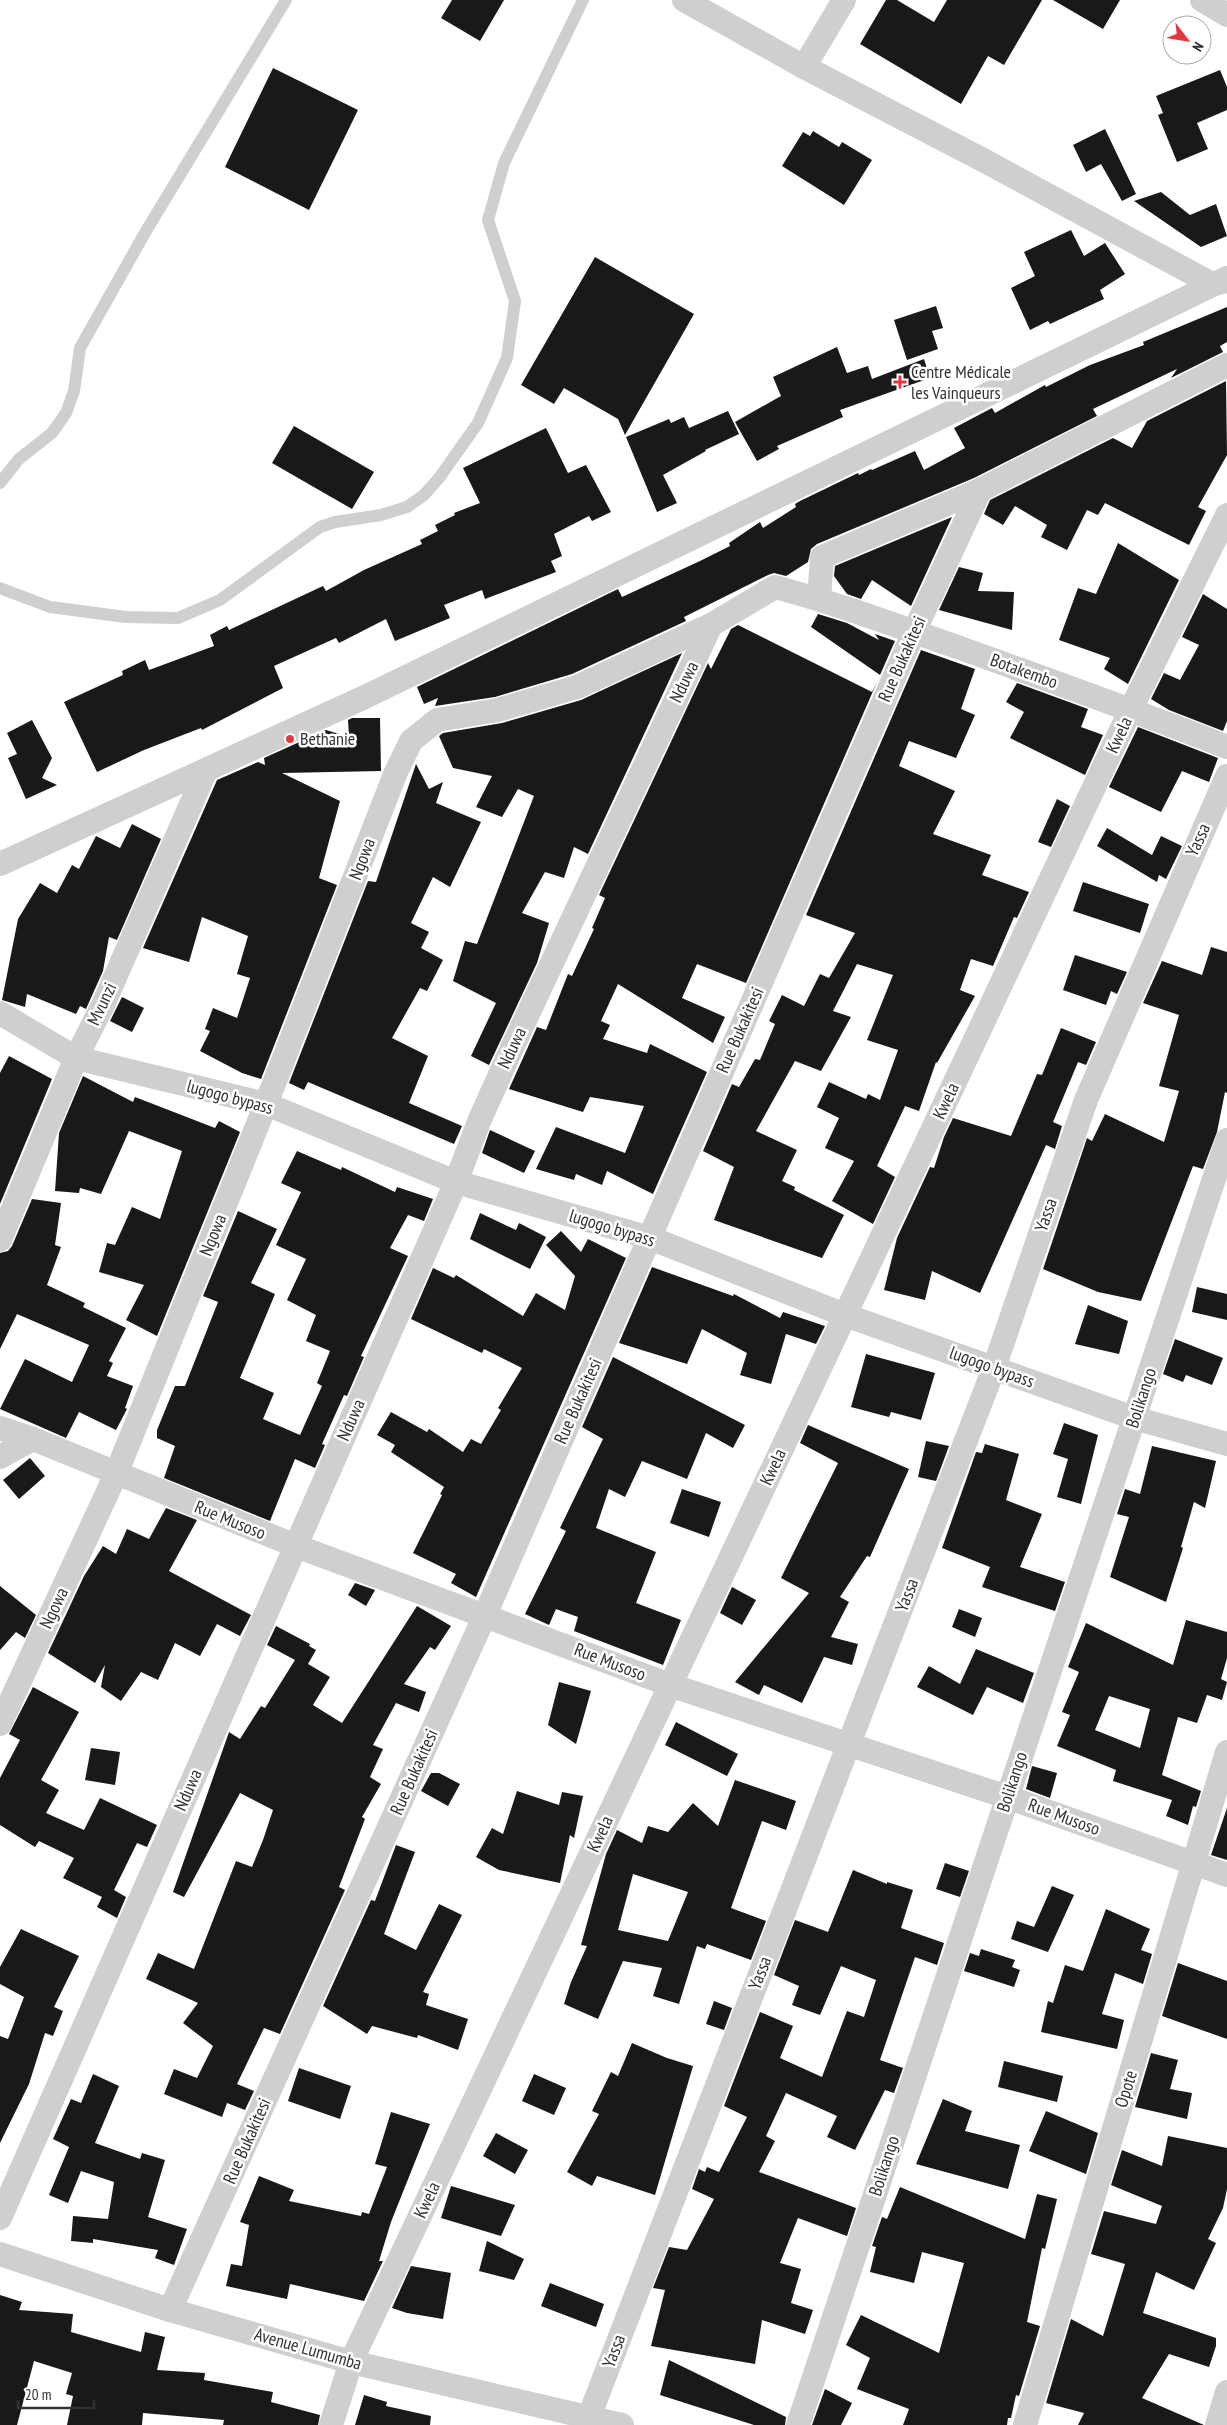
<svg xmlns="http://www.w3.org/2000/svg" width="1227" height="2425" font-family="'PT Sans Narrow',sans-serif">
<rect width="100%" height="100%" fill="#fff"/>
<!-- building -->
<g fill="#191919" fill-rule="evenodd">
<polygon points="452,0 504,0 480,41 441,18"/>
<polygon points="886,0 897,0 934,22 947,0 1042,0 1004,65 988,56 961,104 860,44"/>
<polygon points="1053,0 1120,0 1103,29"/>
<polygon points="273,68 358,110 309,210 225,167"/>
<polygon points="1220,70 1227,87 1227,110 1197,123 1208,149 1177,162 1158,115 1163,113 1156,96"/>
<polygon points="1105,129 1136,194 1122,201 1101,164 1086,172 1073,145"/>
<polygon points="813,131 839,147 842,142 872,160 844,205 782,166 803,132 810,136"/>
<polygon points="1161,192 1190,215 1216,204 1227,236 1201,247 1134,201"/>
<polygon points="1071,230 1084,256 1105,243 1125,274 1100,290 1104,299 1050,324 1048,321 1030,330 1011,288 1035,276 1024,252"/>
<polygon points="595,257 694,314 625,435 618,419 564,388 554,404 521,385"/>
<polygon points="936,306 943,328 932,331 938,349 907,360 894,320"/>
<polygon points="1227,307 1227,342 1220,346 1223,352 1171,378 1177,369 1093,409 1097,416 974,478 817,544 811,549 808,562 786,576 774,573 768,575 684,617 686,621 572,674 495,697 435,706 438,698 424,704 417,687 618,589 622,597 700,561 730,546 729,543 760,522 763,528 796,507 795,504 800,501 858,473 859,475 871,469 872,470 915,451 924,470 965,448 954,428 992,408 995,413 1045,385 1046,387 1090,365 1144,345 1143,342"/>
<polygon points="837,347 847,373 868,366 872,379 924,359 930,378 840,410 843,417 777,446 779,449 757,461 735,422 781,396 773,377"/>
<polygon points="1226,381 1227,455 1198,507 1206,511 1189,545 1105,503 1098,515 1087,510 1067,550 1041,537 1047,525 1015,506 1003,525 984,514 990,500 1113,438 1132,448 1147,421"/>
<polygon points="728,411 739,434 705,450 706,451 663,475 677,503 657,512 626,437 669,419 671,423 684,417 689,428"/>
<polygon points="294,426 374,472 352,509 272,463"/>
<polygon points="546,428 568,473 586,465 611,512 592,521 589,516 554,534 562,556 551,561 556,572 485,599 482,590 444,605 450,618 395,641 386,619 339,643 336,638 274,666 283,688 202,730 201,728 144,750 97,772 64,702 123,675 122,671 145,660 149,670 214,646 210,635 227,626 229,630 323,586 326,591 364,570 422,544 420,540 438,531 435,525 455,515 454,513 480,503 463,468"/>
<polygon points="952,517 911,606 872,580 861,599 847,594 834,576 835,566"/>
<polygon points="1118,543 1179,580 1128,684 1104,669 1110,658 1059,640 1078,588 1096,594"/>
<polygon points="959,567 983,573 978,591 1014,592 1012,630 939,610"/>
<polygon points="1203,594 1227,609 1227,721 1223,731 1169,710 1151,699 1164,673 1180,680 1199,645 1182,637"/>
<polygon points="818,614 847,623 879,640 875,634 895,641 880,675 811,627"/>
<polygon points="738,625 872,692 877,682 746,983 697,964 682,998 725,1017 713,1043 618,984 601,1021 610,1025 603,1039 647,1053 650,1044 707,1072 653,1194 607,1171 602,1185 576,1174 574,1180 536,1169 556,1127 625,1153 644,1106 590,1097 583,1112 509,1089 537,1027 546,1030 568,974 572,976 594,929 592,928 605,898 599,895 708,663 711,669 731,629"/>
<polygon points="921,650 975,669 961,709 975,715 956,758 909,741 899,766 955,791 933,834 991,855 982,875 1029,892 1017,918 1014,917 993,966 971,959 960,990 975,996 937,1063 936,1062 919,1111 905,1106 877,1166 895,1177 873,1224 832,1201 854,1161 825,1148 839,1118 817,1107 829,1082 866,1099 868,1094 880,1100 898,1050 867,1040 893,975 857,964 833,1011 851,1017 821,1071 795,1061 756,1131 797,1150 782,1181 795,1187 794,1190 844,1215 822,1258 714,1220 734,1167 703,1151 732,1084 739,1087 755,1059 760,1060 775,1024 769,1021 782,995 804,1006 820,974 829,978 855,933 806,915"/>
<polygon points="682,653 588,854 574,847 564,878 545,872 522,913 549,923 537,963 489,1065 471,1056 496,1003 453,981 465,941 477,944 534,796 518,789 502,817 476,807 492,776 453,768 439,736 443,733 502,723 581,700"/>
<polygon points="1017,683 1088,709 1081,727 1103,735 1085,775 1010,738 1024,712 1006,702"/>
<polygon points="352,718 380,718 381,771 282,773 340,801 319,878 337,885 261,1079 242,1073 200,1051 210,1031 205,1029 213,1008 237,1018 250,978 237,974 248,936 202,917 189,962 143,948 217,780 258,762 265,765 264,758 326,730 349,737 348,720"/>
<polygon points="32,720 52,758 42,778 57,785 26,799 8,758 17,754 7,733"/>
<polygon points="1138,727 1218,758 1209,782 1182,771 1161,812 1109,787"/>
<polygon points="416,764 429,789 443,782 436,803 481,822 450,887 433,877 411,923 429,932 421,948 443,960 427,991 420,988 392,1038 428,1056 409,1103 462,1126 454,1144 308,1082 304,1090 289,1083 368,881 376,882"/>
<polygon points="1057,799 1070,806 1051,847 1038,842"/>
<polygon points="132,824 161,839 117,940 109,937 103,971 86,1009 80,1006 76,1014 27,994 25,1007 2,1000 18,919 40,883 57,893 72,865 79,869 96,836 120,848"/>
<polygon points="1107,828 1152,855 1161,836 1182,846 1166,879 1159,875 1157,882 1097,846"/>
<polygon points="1083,882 1149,904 1140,933 1073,911"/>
<polygon points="1211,947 1227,952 1227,1093 1225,1092 1217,1132 1203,1169 1193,1166 1141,1301 1098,1292 1043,1269 1087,1138 1092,1141 1105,1114 1164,1142 1179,1091 1159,1086 1179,1015 1143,1003 1162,961 1202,975"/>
<polygon points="1075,955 1127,972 1117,994 1111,991 1106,1005 1063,990"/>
<polygon points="122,997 144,1008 132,1032 110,1021"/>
<polygon points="1061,1028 1096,1042 1086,1065 1078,1062 1053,1122 1062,1126 1055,1149 1046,1145 980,1293 932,1271 925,1300 884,1290 897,1238 930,1167 934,1168 944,1137 953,1118 1011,1136 1037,1074 1042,1075"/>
<polygon points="9,1056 52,1079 0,1204 0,1073"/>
<polygon points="83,1076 133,1102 135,1097 215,1128 219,1121 240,1132 157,1336 126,1320 144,1285 99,1272 107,1243 115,1245 132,1207 160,1219 182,1151 129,1131 101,1194 80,1188 79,1193 55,1191 59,1133"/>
<polygon points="490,1130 535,1151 524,1173 482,1153"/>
<polygon points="297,1151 341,1170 342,1167 395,1192 397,1187 433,1199 424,1221 408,1215 390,1248 408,1256 361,1356 364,1357 347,1396 344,1395 322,1444 325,1445 315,1468 295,1459 270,1521 164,1478 175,1446 157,1438 157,1430 175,1386 185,1386 218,1302 203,1296 238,1211 277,1229 251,1283 275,1294 240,1378 274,1393 263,1419 300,1435 322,1386 317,1383 330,1351 306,1341 316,1315 287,1300 306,1259 276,1245 301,1192 281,1183"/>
<polygon points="32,1199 61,1203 55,1245 61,1247 47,1285 85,1303 83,1307 126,1328 109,1361 113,1363 107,1376 133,1386 125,1408 127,1409 116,1430 79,1412 66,1438 0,1409 25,1359 72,1382 89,1345 17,1314 0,1349 0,1253 8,1251 12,1246"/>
<polygon points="480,1213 516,1230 519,1223 546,1237 530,1269 470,1239"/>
<polygon points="561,1231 581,1252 588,1239 626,1258 476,1597 451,1583 456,1574 413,1553 442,1495 440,1494 444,1487 391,1452 395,1445 377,1435 391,1412 427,1432 429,1429 463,1452 471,1439 481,1444 501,1410 498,1408 522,1368 484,1349 482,1353 411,1319 433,1268 454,1278 456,1275 523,1316 536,1293 565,1310 575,1276 546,1245"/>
<polygon points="652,1267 733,1296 734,1294 780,1318 783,1312 825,1326 816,1344 786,1334 771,1384 740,1375 747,1353 702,1329 687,1364 619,1343"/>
<polygon points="1197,1287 1227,1294 1227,1320 1192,1312"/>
<polygon points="1088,1305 1128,1321 1119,1354 1075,1344"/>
<polygon points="1175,1339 1223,1358 1212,1385 1186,1375 1183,1382 1163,1374"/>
<polygon points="866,1354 935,1373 921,1420 891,1412 889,1417 851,1407"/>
<polygon points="613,1357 745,1425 733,1448 706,1433 687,1479 642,1461 625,1497 609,1489 596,1528 656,1552 636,1603 681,1620 663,1665 574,1631 578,1617 556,1609 549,1625 525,1614 566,1531 560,1528 603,1439 582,1427"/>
<polygon points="1064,1423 1098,1435 1081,1504 1057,1497 1068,1459 1053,1454"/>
<polygon points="808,1425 909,1469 870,1557 867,1556 840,1597 849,1602 831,1637 858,1644 852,1665 824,1657 802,1703 764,1685 759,1695 735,1682 809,1593 781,1578 838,1463 800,1443"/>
<polygon points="926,1441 949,1446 936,1481 918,1477"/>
<polygon points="985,1444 1019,1454 1006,1500 1042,1514 1020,1567 1065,1582 1055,1611 982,1587 990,1567 942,1548 976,1452 982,1453"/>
<polygon points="1152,1446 1216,1461 1205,1508 1194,1502 1181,1547 1183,1548 1166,1602 1110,1577 1129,1517 1117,1514 1125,1489 1140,1494"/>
<polygon points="30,1458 45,1476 19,1499 3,1480"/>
<polygon points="682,1489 721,1502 709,1537 670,1523"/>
<polygon points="166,1508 197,1520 169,1571 251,1615 240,1636 217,1624 200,1656 175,1643 158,1680 141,1672 121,1701 101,1687 105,1665 95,1683 48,1653 84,1576 103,1546 116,1554 127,1529 149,1539"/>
<polygon points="355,1583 375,1590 366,1606 348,1595"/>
<polygon points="0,1586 36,1615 25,1638 16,1632 0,1650"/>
<polygon points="732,1587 756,1600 742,1625 720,1613"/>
<polygon points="417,1606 451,1626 435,1650 430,1647 404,1684 426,1692 419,1712 396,1703 373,1745 383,1749 370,1777 381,1784 362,1817 365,1819 339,1887 345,1890 280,2034 264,2028 237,2084 254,2091 245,2110 227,2103 222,2117 164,2094 174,2069 197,2078 213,2046 183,2023 198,2003 146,1979 158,1953 194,1969 236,1861 252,1867 263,1840 273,1810 240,1793 184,1897 173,1892 229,1732 240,1739 261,1706 265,1708 295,1660 267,1645 276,1626 310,1644 309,1646 316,1650 308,1664 330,1677 313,1705 342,1723"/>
<polygon points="959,1609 982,1618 975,1637 952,1627"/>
<path d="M 1186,1620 L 1227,1632 L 1227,1658 L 1221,1679 L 1227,1682 L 1222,1700 L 1207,1695 L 1197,1723 L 1178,1717 L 1162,1775 L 1201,1791 L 1196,1807 L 1193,1806 L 1188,1825 L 1166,1816 L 1172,1800 L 1113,1781 L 1116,1770 L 1057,1746 L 1070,1715 L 1062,1712 L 1079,1672 L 1068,1667 L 1086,1623 L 1173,1665 ZM 1109,1696 L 1150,1709 L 1140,1748 L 1095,1730 Z"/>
<polygon points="976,1649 1034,1673 1023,1703 987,1687 973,1715 917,1687 929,1666 960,1684"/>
<polygon points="559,1682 591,1691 576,1744 548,1725"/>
<polygon points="33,1687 79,1712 41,1780 59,1790 46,1813 84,1830 100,1798 157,1825 147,1847 137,1843 114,1890 126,1897 117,1918 97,1907 102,1897 63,1878 74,1858 39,1841 35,1847 0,1825 0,1778 20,1740 9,1734"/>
<polygon points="676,1722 738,1754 727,1776 665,1745"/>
<polygon points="91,1748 120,1752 115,1785 85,1780"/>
<polygon points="1032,1766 1057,1773 1050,1798 1026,1789"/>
<polygon points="431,1773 439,1773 460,1784 448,1806 421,1791"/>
<path d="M 735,1780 L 796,1801 L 786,1830 L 762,1821 L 731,1908 L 766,1921 L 751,1960 L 707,1944 L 705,1949 L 697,1946 L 679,2004 L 653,1996 L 662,1968 L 623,1961 L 598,2019 L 564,2004 L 571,1982 L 587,1946 L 581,1945 L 606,1854 L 617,1830 L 642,1843 L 648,1826 L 668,1832 L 693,1803 L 718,1826 ZM 633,1874 L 688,1892 L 668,1941 L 618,1930 Z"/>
<polygon points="517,1791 559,1805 562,1792 583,1796 574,1838 570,1835 560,1883 499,1870 476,1857 492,1828 503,1834"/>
<polygon points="1227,1808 1227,1860 1211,1855"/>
<polygon points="396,1845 415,1852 384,1934 416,1950 439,1904 462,1915 423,1992 429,1994 426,2005 468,2019 458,2050 418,2035 417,2038 372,2026 367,2034 323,2006 371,1900 375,1901"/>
<polygon points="945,1863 969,1871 960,1897 936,1889"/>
<polygon points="853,1870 887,1884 887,1882 913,1890 901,1928 944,1943 937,1965 915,1957 880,2060 903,2068 894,2093 885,2090 855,2150 827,2137 837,2116 786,2093 766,2136 775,2141 759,2172 856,2208 847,2236 798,2218 780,2263 801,2269 791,2303 813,2310 805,2334 762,2320 755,2364 651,2346 665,2290 653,2288 669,2247 687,2250 714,2199 692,2189 699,2169 705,2172 707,2167 719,2172 747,2117 724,2106 760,2012 793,2026 780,2058 822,2077 847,2011 864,2017 876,1980 841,1966 820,2015 792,2005 799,1986 774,1975 795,1920 828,1932"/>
<polygon points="1052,1886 1074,1895 1048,1952 1011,1939 1017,1921 1034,1927"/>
<polygon points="1106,1909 1150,1929 1141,1950 1152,1954 1143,1984 1115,1973 1102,2014 1124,2020 1117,2049 1041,2032 1048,2001 1053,2003 1065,1965 1083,1971"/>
<polygon points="21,1929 79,1956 54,2007 63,2011 53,2036 45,2033 29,2084 0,2143 0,2036 8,2039 24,1997 0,1984 0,1967"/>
<polygon points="981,1949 1015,1960 1012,1967 1020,1970 1014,1987 964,1971 970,1953 979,1956"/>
<polygon points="1178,1963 1227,1981 1227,2039 1162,2016"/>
<polygon points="714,2001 732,2008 724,2030 706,2024"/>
<polygon points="632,2043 667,2058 693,2066 655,2195 597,2176 592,2186 567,2172 599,2114 592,2111 611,2072 618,2076"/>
<polygon points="1151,2053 1178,2060 1170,2089 1192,2093 1187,2119 1135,2107"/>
<polygon points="1004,2061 1063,2076 1057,2102 998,2087"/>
<polygon points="299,2068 351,2086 340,2119 288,2101"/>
<polygon points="93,2074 119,2086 95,2143 140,2159 142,2153 165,2160 148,2217 187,2229 174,2265 155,2258 158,2250 93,2239 93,2243 71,2241 73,2216 108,2219 114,2182 81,2171 68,2203 49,2195 69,2147 53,2139 71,2099 81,2103"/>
<polygon points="534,2074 566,2088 554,2115 522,2101"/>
<polygon points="943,2099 972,2111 965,2131 1020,2145 1008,2189 916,2164"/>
<polygon points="1046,2111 1098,2133 1086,2174 1029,2151"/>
<polygon points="391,2112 430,2124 391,2222 379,2261 383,2261 364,2301 290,2284 287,2299 226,2286 231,2264 242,2266 249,2225 240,2222 259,2176 294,2190 289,2201 361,2216 362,2212 369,2214 387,2167 375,2164"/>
<polygon points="496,2133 528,2150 515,2174 483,2156"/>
<polygon points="1168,2136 1227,2148 1227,2189 1223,2208 1208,2239 1216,2243 1194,2290 1156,2272 1143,2313 1216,2338 1216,2346 1209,2367 1169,2354 1142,2398 1204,2425 1078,2425 1084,2413 1046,2403 1071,2319 1103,2336 1125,2264 1091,2254 1104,2211 1156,2224 1162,2206 1111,2185 1122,2150 1162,2166"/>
<polygon points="451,2186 515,2205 501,2236 441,2218"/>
<polygon points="900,2187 1025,2239 1037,2194 1057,2199 1045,2249 1042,2248 1027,2322 1040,2326 1019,2396 1016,2395 1011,2418 1008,2418 1007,2425 903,2425 909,2409 857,2389 870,2358 846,2345 861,2315 939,2353 964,2263 922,2252 914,2283 870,2272 876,2247 872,2246 882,2217 887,2219"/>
<polygon points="487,2241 524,2259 514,2280 479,2271"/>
<polygon points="411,2266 451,2273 443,2319 407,2313 392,2308"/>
<polygon points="550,2283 604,2304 596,2327 541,2306"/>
<polygon points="0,2295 22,2302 19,2310 73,2314 71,2332 141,2352 145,2332 165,2337 157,2370 205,2373 204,2380 273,2392 271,2402 320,2415 318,2425 223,2425 224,2420 143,2413 142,2425 67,2425 73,2396 66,2394 72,2373 34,2361 17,2425 0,2425"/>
<polygon points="669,2360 786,2417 785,2425 754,2425 660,2395"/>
<polygon points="825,2389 852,2403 841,2425 812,2425"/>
<polygon points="364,2395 387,2402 386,2406 431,2416 430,2425 355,2425"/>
</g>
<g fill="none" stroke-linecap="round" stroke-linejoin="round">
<!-- service -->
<g stroke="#cfcfcf" stroke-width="12">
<polyline points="0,483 19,459 52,433 66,413 74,391 80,348 146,231 286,0"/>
<polyline points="0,588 50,607 126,617 178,618 220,600 320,527 335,522 381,515 407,507 424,495 439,478 478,423 507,358 515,301 488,220 504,163 583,0"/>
</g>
<!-- minor -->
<g stroke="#cfcfcf" stroke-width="24">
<polyline points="684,0 804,67 983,160 1212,284 1223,282"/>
<polyline points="1202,0 1227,15"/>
<polyline points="804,67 844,0"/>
<polyline points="819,599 822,557 980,490 1227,365"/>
<polyline points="0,864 367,696 1227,278"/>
<polyline points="0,1013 76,1058 266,1104 456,1182 650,1238 845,1315 1134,1418 1227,1444"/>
<polyline points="0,1240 76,1058 103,1005 206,770"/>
<polyline points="0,1428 33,1439 296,1546 670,1685 1007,1797 1227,1875"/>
<polyline points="0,1457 33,1439"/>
<path d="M 0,1724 L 116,1474 L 266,1104 L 396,772 L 411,741 L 437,720 L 498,710 L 577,687 L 711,625 L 775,587 C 839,604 900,627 963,649 C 1051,681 1139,712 1227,747"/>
<polyline points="0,2218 456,1182 480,1119 512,1048 711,625"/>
<polyline points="0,2254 170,2310 351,2362 622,2425"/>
<polyline points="170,2310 485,1615 914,632 980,490"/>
<polyline points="589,2417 994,1368 1086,1100 1227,776"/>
<polyline points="331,2425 351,2362 1131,709 1227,515"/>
<polyline points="798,2425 1227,1140"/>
<polyline points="1025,2425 1227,1752"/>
<polyline points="1217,2425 1227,2392"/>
</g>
</g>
<!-- markers -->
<g fill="#e5373e" stroke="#fff" stroke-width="2">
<path d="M897.5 374.5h5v5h5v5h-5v5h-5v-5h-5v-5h5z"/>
<circle cx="290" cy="739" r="5"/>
</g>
<g text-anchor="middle" stroke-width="5" stroke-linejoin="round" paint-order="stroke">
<!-- poi labels -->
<g font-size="18" fill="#323232" stroke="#fff" text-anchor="start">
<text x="911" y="378">Centre Médicale<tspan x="911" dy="21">les Vainqueurs</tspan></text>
<text x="300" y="745">Bethanie</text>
</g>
<!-- street labels -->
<g font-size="18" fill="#323232" stroke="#fff">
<text transform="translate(902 659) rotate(-66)" y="6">Rue Bukakitesi</text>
<text transform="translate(1024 671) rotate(20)" y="6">Botakembo</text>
<text transform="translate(684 682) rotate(-64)" y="6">Nduwa</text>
<text transform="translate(1119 735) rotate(-65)" y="6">Kwela</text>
<text transform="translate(1198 840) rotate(-66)" y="6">Yassa</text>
<text transform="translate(362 859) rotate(-69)" y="6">Ngowa</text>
<text transform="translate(102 1004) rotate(-65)" y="6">Mvunzi</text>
<text transform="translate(740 1030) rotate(-66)" y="6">Rue Bukakitesi</text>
<text transform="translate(512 1048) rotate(-65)" y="6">Nduwa</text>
<text transform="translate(230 1097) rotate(15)" y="6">lugogo bypass</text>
<text transform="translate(946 1101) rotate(-65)" y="6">Kwela</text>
<text transform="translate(1046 1215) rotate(-71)" y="6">Yassa</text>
<text transform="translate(612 1228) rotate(17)" y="6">lugogo bypass</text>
<text transform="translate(213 1235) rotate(-68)" y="6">Ngowa</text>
<text transform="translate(992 1367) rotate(20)" y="6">lugogo bypass</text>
<text transform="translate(1141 1398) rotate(-72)" y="6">Bolikango</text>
<text transform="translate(578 1401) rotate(-66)" y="6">Rue Bukakitesi</text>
<text transform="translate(351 1420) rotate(-66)" y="6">Nduwa</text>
<text transform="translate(773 1467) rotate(-65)" y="6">Kwela</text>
<text transform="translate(230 1520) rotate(22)" y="6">Rue Musoso</text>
<text transform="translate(907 1595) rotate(-69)" y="6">Yassa</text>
<text transform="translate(54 1608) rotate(-65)" y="6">Ngowa</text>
<text transform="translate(610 1662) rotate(21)" y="6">Rue Musoso</text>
<text transform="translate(414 1772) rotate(-66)" y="6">Rue Bukakitesi</text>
<text transform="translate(1012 1782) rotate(-72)" y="6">Bolikango</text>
<text transform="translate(188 1790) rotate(-66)" y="6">Nduwa</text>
<text transform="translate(1064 1817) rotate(20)" y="6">Rue Musoso</text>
<text transform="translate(600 1834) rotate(-65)" y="6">Kwela</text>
<text transform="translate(760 1973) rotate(-69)" y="6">Yassa</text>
<text transform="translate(1126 2089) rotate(-73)" y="6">Opote</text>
<text transform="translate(247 2141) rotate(-66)" y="6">Rue Bukakitesi</text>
<text transform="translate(884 2166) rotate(-72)" y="6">Bolikango</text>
<text transform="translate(427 2200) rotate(-65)" y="6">Kwela</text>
<text transform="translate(308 2349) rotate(16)" y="6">Avenue Lumumba</text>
<text transform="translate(614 2351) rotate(-69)" y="6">Yassa</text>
</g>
</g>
<!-- north arrow -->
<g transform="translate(1187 40) rotate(121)"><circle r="24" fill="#ffffff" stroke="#adadad"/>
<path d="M0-4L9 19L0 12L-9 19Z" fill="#e5373e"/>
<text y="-8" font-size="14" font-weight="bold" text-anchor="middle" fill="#323232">N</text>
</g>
<!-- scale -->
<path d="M18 2400v8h76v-8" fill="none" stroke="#323232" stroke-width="2.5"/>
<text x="25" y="2400" font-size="15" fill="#323232" stroke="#ffffff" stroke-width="4" paint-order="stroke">20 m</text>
</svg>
